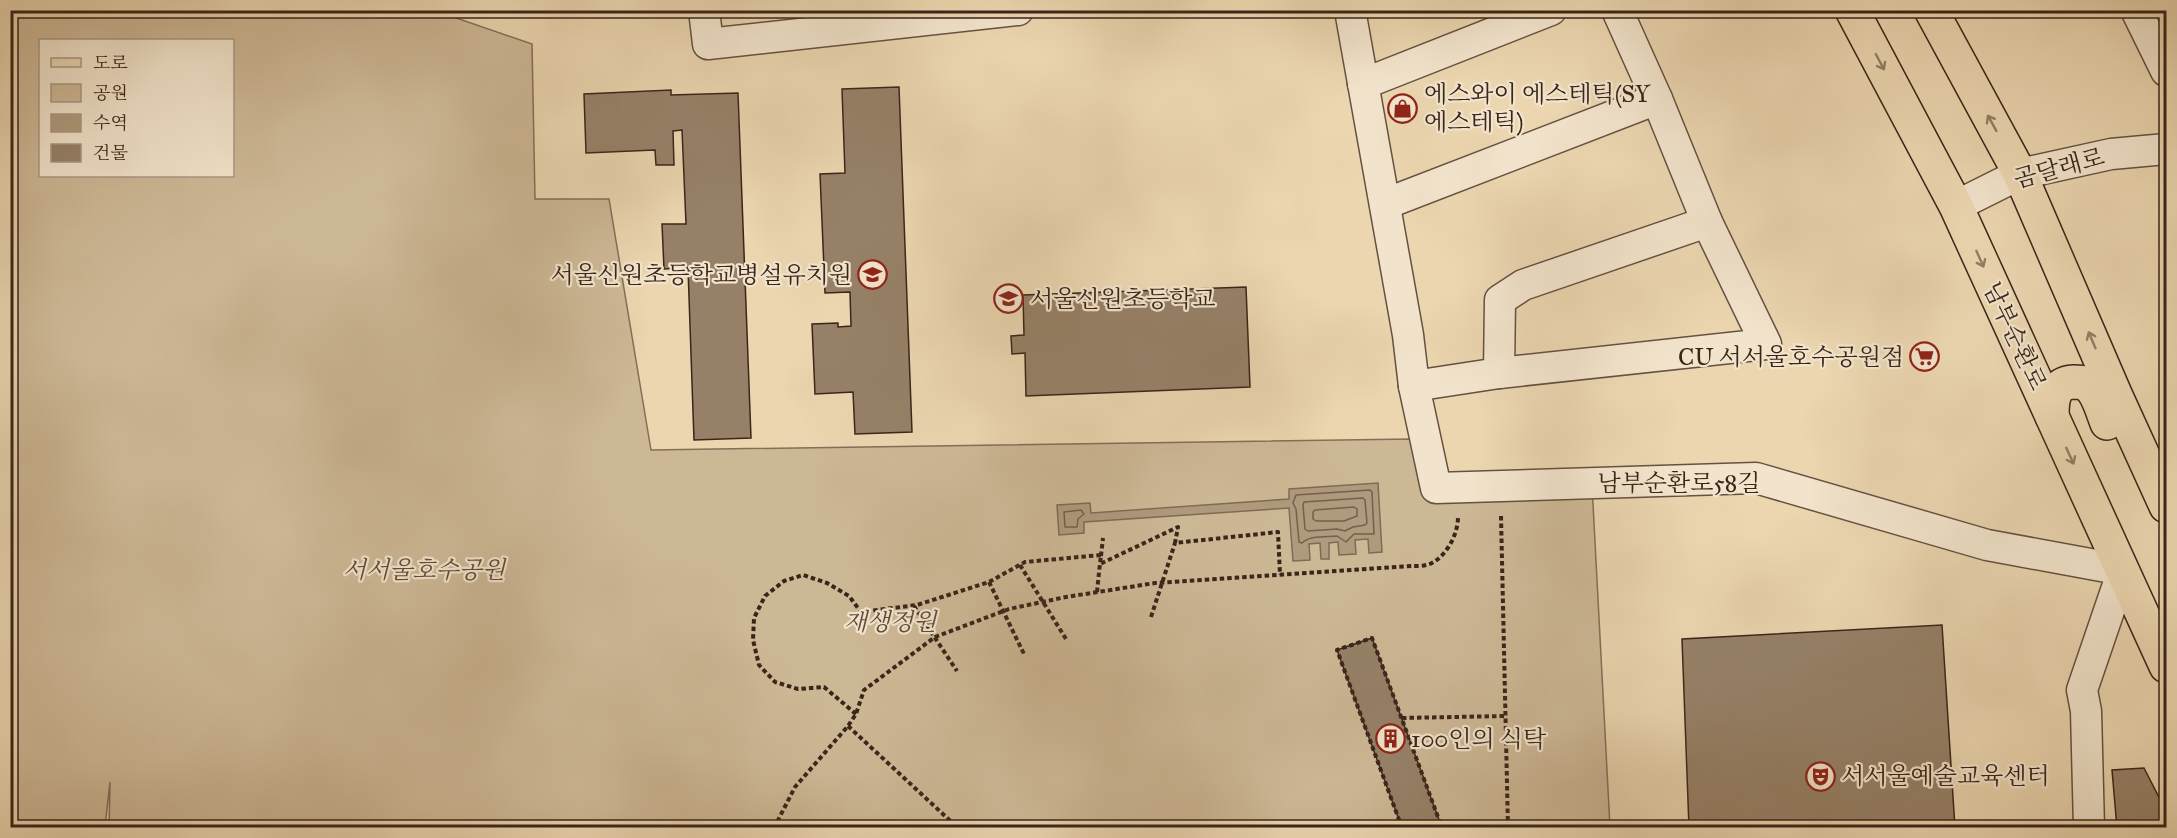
<svg xmlns="http://www.w3.org/2000/svg" width="2177" height="838" font-family="'IM FELL Great Primer','Noto Serif KR',serif">
<rect width="100%" height="100%" fill="#ebd6b0"/>
<filter id="stains"><feTurbulence type="fractalNoise" baseFrequency=".00333" numOctaves="4"/><feColorMatrix values="0 0 0 0 .2 0 0 0 0 .09 0 0 0 0 .02 0 0 0 .5 -.17"/></filter>
<radialGradient id="worn" r=".72"><stop offset=".6" stop-color="#630" stop-opacity="0"/><stop offset="1" stop-color="#630" stop-opacity=".3"/></radialGradient>
<!-- green -->
<path fill="#cdb896" stroke="#846e58" stroke-width="1.5" fill-rule="evenodd" d="M 10,11 L 436,11 L 532,44 L 535,199 L 609,199 L 651,450 L 1412,439 L 1419,482 L 1592,485 L 1610,827 L 109,828 L 110,782 L 105,827 L 11,827 ZM 40,40 L 232,40 L 232,176 L 40,176 Z"/>
<!-- water -->
<polygon fill="#af9a7d" stroke="#806b55" stroke-width="1.5" points="1378,483 1382,552 1369,553 1368,539 1355,540 1356,554 1339,555 1338,542 1329,543 1329,559 1321,559 1320,543 1309,544 1310,560 1293,561 1289,508 1084,522 1084,533 1059,535 1057,505 1090,503 1091,513 1289,499 1289,489"/>
<g fill="none" stroke-linecap="round" stroke-linejoin="round">
<!-- shore -->
<g stroke="#74604c" stroke-width="1.5">
<path d="M 1370,490 L 1372,492 L 1374,534 L 1354,534 L 1346,542 L 1337,536 C 1326,537 1310,535 1302,543 L 1299,542 L 1296,509 L 1293,503 L 1296,495 Z"/>
<polygon points="1363,498 1365,500 1367,523 1365,525 1353,527 1345,531 1337,529 1308,531 1305,529 1303,505 1304,502"/>
<polygon points="1354,507 1357,509 1357,516 1344,521 1316,521 1313,519 1313,512 1315,510"/>
<polygon points="1081,510 1084,514 1078,519 1077,527 1065,527 1064,512"/>
</g>
</g>
<!-- building -->
<g fill="#968168" stroke="#3a251a" stroke-width="1.5">
<polygon points="899,87 912,432 855,434 853,392 815,394 812,324 838,323 838,327 851,326 850,292 825,293 820,174 845,173 842,89"/>
<polygon points="671,90 671,95 738,93 751,438 694,440 688,268 664,269 662,224 686,224 682,130 673,131 674,165 656,165 655,150 586,153 584,94"/>
<polygon points="1246,287 1250,387 1026,396 1025,353 1012,354 1011,336 1024,335 1023,295"/>
<polygon points="1942,625 1955,828 1689,828 1682,639"/>
<polygon points="1372,638 1442,828 1402,828 1337,650"/>
<polygon points="2144,768 2166,811 2166,828 2117,828 2112,770"/>
</g>
<g fill="none" stroke-linecap="round" stroke-linejoin="round">
<defs>
<g id="minor">
<polyline points="704,10 708,44 1018,10"/>
<polyline points="1350,10 1408,335 1414,386 1436,488 1756,478 1987,545 2123,570 2082,690 2086,711 2089,828"/>
<polyline points="2136,10 2166,71"/>
<polyline points="1363,84 1551,10"/>
<polyline points="1385,204 1657,99"/>
<polyline points="1956,206 2020,174 2111,154 2166,149"/>
<polyline points="1499,373 1500,300 1523,285 1707,222"/>
<polyline points="1414,386 1499,373 1766,344 1707,222 1657,99 1617,10"/>
</g>
<g id="major">
<polyline points="1852,10 1956,206 2166,666"/>
<polyline points="1931,10 2020,174 2115,394 2166,506"/>
<path d="M 2052,416 C 2052,400 2053,383 2074,382 C 2078,382 2084,382 2087,385 C 2098,392 2102,411 2107,423"/>
</g>
</defs>
<!-- minor casing -->
<use href="#minor" stroke="#665140" stroke-width="33"/>
<!-- major casing -->
<use href="#major" stroke="#3a251a" stroke-width="36"/>
<!-- path -->
<g stroke="#3a251a" stroke-width="4" stroke-dasharray="4.5 3" stroke-linecap="butt">
<polyline points="1501,516 1508,828"/>
<polyline points="1101,556 1103,538"/>
<polyline points="1020,565 1066,639"/>
<polyline points="989,582 1024,654"/>
<polyline points="1097,592 1100,563"/>
<polyline points="914,606 957,671"/>
<polyline points="1151,617 1175,543"/>
<polyline points="856,714 824,687 798,689 775,682 759,665 753,640 754,618 765,596 784,581 803,575 827,583 849,596 861,612 917,605 989,582 1025,562 1101,555 1100,564 1178,527 1175,543 1278,532 1280,575"/>
<polyline points="1402,718 1505,716"/>
<polyline points="848,726 958,828"/>
<path d="M 774,828 L 795,787 L 848,726 L 856,714 L 864,690 L 935,637 L 1009,609 L 1066,597 L 1155,583 L 1412,566 C 1418,566 1426,566 1432,563 C 1447,555 1458,534 1458,517"/>
<polyline points="1402,828 1337,650 1372,638 1442,828"/>
</g>
<!-- minor -->
<use href="#minor" stroke="#f2e4cc" stroke-width="30"/>
<!-- major -->
<use href="#major" stroke="#ebd6b0" stroke-width="33"/>
</g>
<!-- one-way arrows -->
<defs><path id="oneway-shaft" d="M-6 0H5M1.5-3L5.5 0L1.5 3" fill="none" stroke-width="1.6" stroke-linecap="round" stroke-linejoin="round" transform="scale(1.5)"/></defs>
<g stroke="#927e65">
<use href="#oneway-shaft" transform="translate(1880 62) rotate(62)"/>
<use href="#oneway-shaft" transform="translate(1992 123) rotate(-119)"/>
<use href="#oneway-shaft" transform="translate(1980 259) rotate(66)"/>
<use href="#oneway-shaft" transform="translate(2092 340) rotate(-113)"/>
<use href="#oneway-shaft" transform="translate(2070 456) rotate(65)"/>
</g>
<!-- icons -->
<defs>
<symbol id="shop-ring" viewBox="-11 -11 22 22"><circle r="9.5" fill="#f2e4cc" stroke="#8f2418" stroke-width="1.5"/><path d="M-5-2.5h2.3a2.7 3.5 0 0 1 5.4 0H5L5.5 6h-11ZM-1.5-2.5h3a1.5 2.3 0 0 0-3 0Z" fill="#8f2418"/></symbol>
<symbol id="school-ring" viewBox="-11 -11 22 22"><circle r="9.5" fill="#f2e4cc" stroke="#8f2418" stroke-width="1.5"/><path d="M0-5L7-2L0 1L-7-2ZM-4 1L0 2.5L4 1V4Q0 6-4 4Z" fill="#8f2418"/></symbol>
<symbol id="supermarket-ring" viewBox="-11 -11 22 22"><circle r="9.5" fill="#f2e4cc" stroke="#8f2418" stroke-width="1.5"/><path d="M-6-5.5h2.5l.6 2H6L4.5 2H-2.5L-4.4-4H-6ZM-1.5 3.2a1.3 1.3 0 1 0 .1 0ZM3 3.2a1.3 1.3 0 1 0 .1 0Z" fill="#8f2418"/></symbol>
<symbol id="building-ring" viewBox="-11 -11 22 22"><circle r="9.5" fill="#f2e4cc" stroke="#8f2418" stroke-width="1.5"/><path d="M-4-6H4V6H1V3H-1V6H-4ZM-2.5-4.3h1.7v1.8h-1.7ZM.8-4.3h1.7v1.8H.8ZM-2.5-1h1.7V.8h-1.7ZM.8-1h1.7V.8H.8Z" fill="#8f2418"/></symbol>
<symbol id="theatre-ring" viewBox="-11 -11 22 22"><circle r="9.5" fill="#f2e4cc" stroke="#8f2418" stroke-width="1.5"/><path d="M-5-5.5Q0-4 5-5.5V0Q5 5 0 6Q-5 5-5 0ZM-3.3-2.5H-1v1.5H-3.3ZM1-2.5H3.3v1.5H1ZM-2.8 1Q0 5.5 2.8 1Z" fill="#8f2418"/></symbol>
</defs>
<g fill-rule="evenodd">
<use href="#shop-ring" x="1386" y="92" width="33" height="33"/>
<use href="#school-ring" x="856" y="258" width="33" height="33"/>
<use href="#school-ring" x="992" y="282" width="33" height="33"/>
<use href="#supermarket-ring" x="1908" y="340" width="33" height="33"/>
<use href="#building-ring" x="1374" y="722" width="33" height="33"/>
<use href="#theatre-ring" x="1804" y="760" width="33" height="33"/>
</g>
<g text-anchor="middle" stroke-width="4.5" stroke-linejoin="round" paint-order="stroke">
<!-- poi labels -->
<g font-size="24" fill="#3a251a" stroke="#f2e4cc" text-anchor="start">
<text x="1424" y="102">에스와이 에스테틱(SY<tspan x="1424" dy="28">에스테틱)</tspan></text>
<text x="852" y="283" text-anchor="end">서울신원초등학교병설유치원</text>
<text x="1030" y="307">서울신원초등학교</text>
<text x="1904" y="365" text-anchor="end">CU 서서울호수공원점</text>
<text x="1411" y="747">100인의 식탁</text>
<text x="1841" y="784">서서울예술교육센터</text>
</g>
<!-- street labels -->
<g font-size="24" fill="#3a251a" stroke="#f2e4cc">
<text transform="translate(2059 168) rotate(-15)" y="8">곰달래로</text>
<text transform="translate(2015 336) rotate(65)" y="8">남부순환로</text>
<text x="1679" y="491">남부순환로58길</text>
</g>
<!-- park labels -->
<g font-size="24" font-style="italic" fill="#5f4a39" stroke="#f2e4cc">
<text x="424" y="578">서서울호수공원</text>
<text x="890" y="630">재생정원</text>
</g>
</g>
<!-- margin -->
<rect width="2177" height="838" fill="none" stroke="#ebd6b0" stroke-width="36"/>
<rect x="12" y="12" width="2153" height="814" fill="none" stroke="#3a251a" stroke-width="3"/>
<rect x="18" y="18" width="2141" height="802" fill="none" stroke="#3a251a" stroke-width="1.5"/>
<!-- legend -->
<rect x="39" y="39" width="195" height="138" fill="#f2e4cc" stroke="#a89885" stroke-width="1.5"/>
<rect x="51" y="58" width="30" height="9" fill="#ebd6b0" stroke="#a89885" stroke-width="1.5"/>
<text x="93" y="69" font-size="18" fill="#3a251a">도로</text>
<rect x="51" y="84" width="30" height="18" fill="#cdb896" stroke="#a89885" stroke-width="1.5"/>
<text x="93" y="99" font-size="18" fill="#3a251a">공원</text>
<rect x="51" y="114" width="30" height="18" fill="#af9a7d" stroke="#a89885" stroke-width="1.5"/>
<text x="93" y="129" font-size="18" fill="#3a251a">수역</text>
<rect x="51" y="144" width="30" height="18" fill="#968168" stroke="#a89885" stroke-width="1.5"/>
<text x="93" y="159" font-size="18" fill="#3a251a">건물</text>
<rect width="100%" height="100%" filter="url(#stains)"/>
<rect width="100%" height="100%" fill="url(#worn)"/>
</svg>
